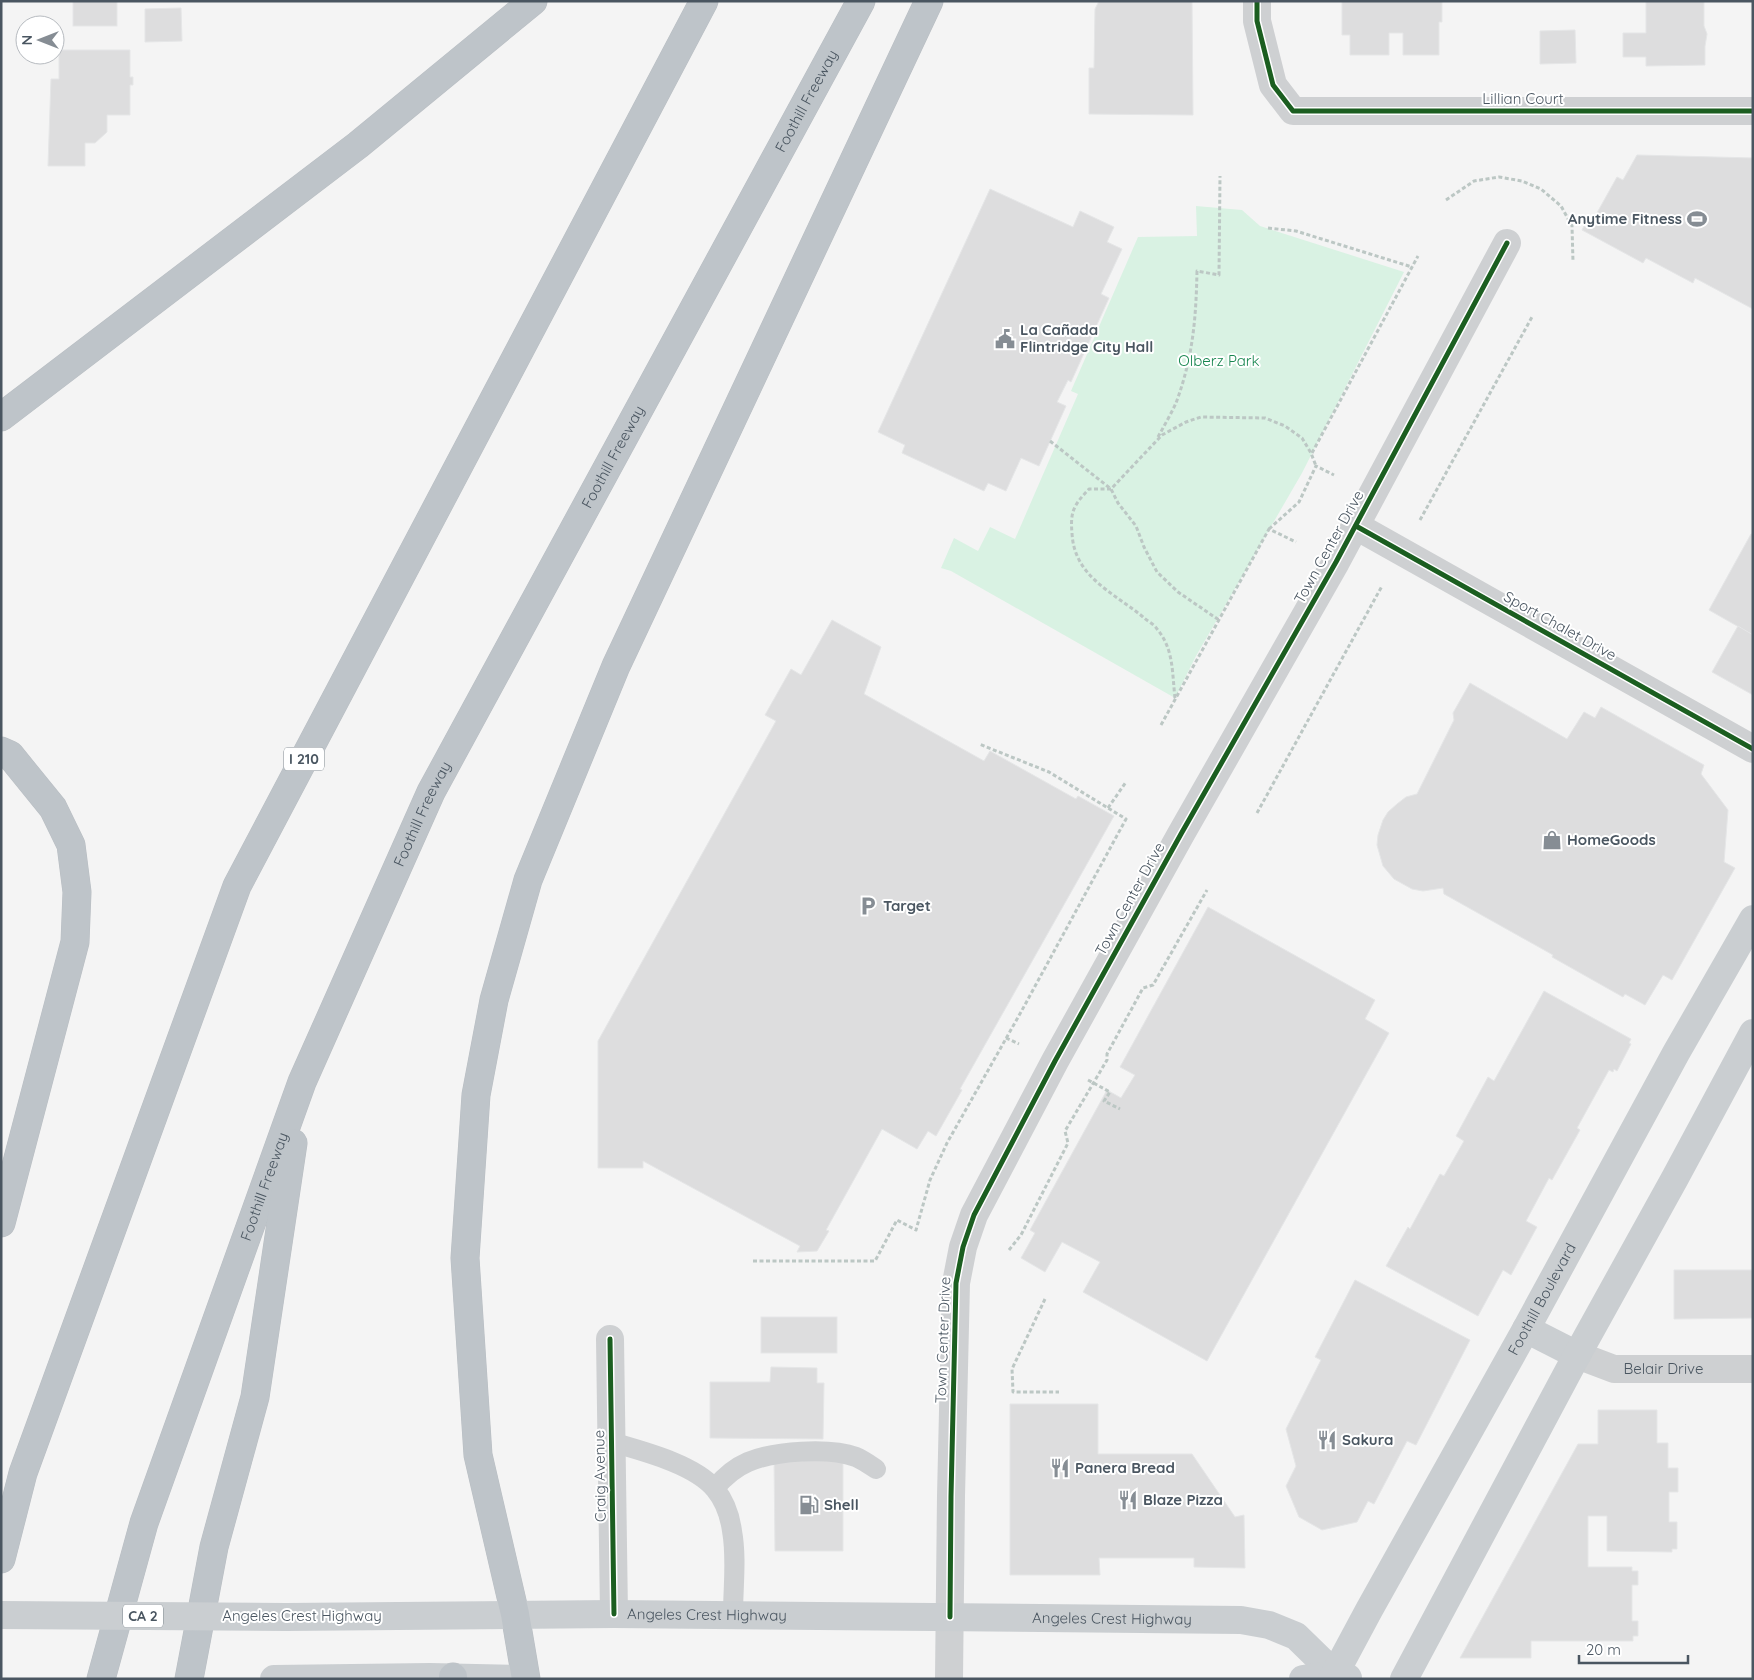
<svg xmlns="http://www.w3.org/2000/svg" width="1754" height="1680" font-family="Quicksand,sans-serif">
<rect width="100%" height="100%" fill="#f4f4f4"/>
<!-- green -->
<polygon fill="#d9f2e3" points="1196,206 1242,210 1260,226 1404,272 1302,473 1196,656 1175,698 951,571 941,568 954,538 978,551 990,527 1015,539 1078,394 1071,391 1138,237 1197,236"/>
<!-- building -->
<g fill="#ddddde" stroke="#e5e6e7">
<rect x="73" y="1" width="44" height="25"/>
<polygon points="1099,1 1192,1 1193,115 1089,114 1089,68 1094,68 1095,9"/>
<polygon points="1342,1 1442,1 1442,22 1439,22 1439,55 1403,55 1403,33 1389,33 1389,55 1350,55 1350,35 1342,35"/>
<polygon points="1646,1 1704,1 1704,26 1707,34 1705,46 1705,65 1646,66 1646,57 1623,57 1623,33 1646,33"/>
<polygon points="181,8 182,41 145,42 145,9"/>
<polygon points="1575,30 1576,63 1540,64 1540,31"/>
<polygon points="59,50 130,50 130,77 133,77 133,85 130,85 130,115 107,115 107,132 95,143 85,143 85,166 48,166 51,79 59,79"/>
<polygon points="1637,155 1753,158 1753,309 1695,278 1693,283 1646,258 1643,263 1582,230 1584,226 1588,229 1617,177 1623,180"/>
<polygon points="990,189 1073,227 1080,211 1114,227 1107,242 1122,249 1101,294 1109,298 1071,382 1068,380 1057,402 1066,406 1039,466 1021,458 1006,491 988,483 984,491 902,453 905,445 878,432"/>
<polygon points="1751,534 1753,534 1753,635 1709,610"/>
<polygon points="832,620 881,647 864,694 984,761 990,751 1076,799 1078,796 1114,816 960,1089 962,1090 936,1136 928,1131 917,1149 882,1129 826,1230 829,1231 817,1251 797,1252 800,1246 643,1161 643,1168 598,1168 598,1041 776,721 765,715 791,669 801,675"/>
<polygon points="1738,626 1753,635 1753,695 1712,672"/>
<polygon points="1470,683 1567,739 1584,712 1595,718 1601,707 1704,765 1701,774 1728,810 1724,862 1735,868 1672,980 1663,975 1645,1005 1625,994 1623,997 1552,957 1553,955 1444,894 1443,888 1423,891 1412,889 1394,879 1383,866 1377,845 1378,835 1383,820 1388,812 1397,804 1406,797 1417,794 1454,720 1453,713"/>
<polygon points="1208,907 1375,1000 1365,1019 1389,1033 1207,1361 1083,1292 1100,1262 1062,1242 1045,1272 1021,1258 1035,1233 1030,1230 1107,1090 1121,1098 1135,1075 1120,1067"/>
<polygon points="1544,991 1631,1039 1629,1043 1631,1044 1617,1071 1614,1069 1613,1072 1609,1070 1577,1128 1580,1130 1552,1180 1549,1178 1526,1221 1537,1227 1511,1275 1503,1270 1478,1316 1386,1266 1408,1227 1410,1229 1440,1174 1444,1176 1464,1141 1456,1136 1488,1077 1494,1081"/>
<polygon points="1674,1270 1753,1270 1753,1318 1674,1319"/>
<polygon points="1355,1280 1470,1340 1416,1445 1407,1441 1374,1504 1368,1501 1357,1522 1322,1530 1299,1517 1286,1486 1296,1466 1286,1429 1321,1360 1315,1357"/>
<rect x="761" y="1317" width="76" height="36"/>
<polygon points="771,1367 817,1368 817,1383 824,1383 823,1439 710,1438 710,1382 770,1382"/>
<polygon points="1010,1404 1098,1404 1098,1454 1192,1454 1235,1517 1244,1515 1245,1568 1194,1567 1194,1558 1099,1558 1100,1575 1010,1575"/>
<polygon points="1598,1410 1657,1410 1657,1443 1668,1443 1668,1468 1678,1468 1678,1492 1669,1492 1669,1522 1677,1522 1677,1549 1672,1549 1672,1552 1607,1551 1607,1516 1588,1516 1588,1567 1632,1567 1632,1571 1638,1571 1638,1585 1632,1585 1632,1621 1638,1621 1638,1636 1633,1636 1633,1641 1531,1641 1531,1658 1460,1658 1578,1444 1598,1444"/>
<polygon points="774,1459 843,1459 843,1551 775,1551"/>
</g>
<g fill="none" stroke-linecap="round" stroke-linejoin="round">
<defs>
<g id="highway">
<polyline points="1,417 358,145 533,1"/>
<polyline points="1,751 10,755 53,808 71,845 77,892 75,942 1,1223"/>
<polyline points="1,1559 23,1473 237,886 704,1"/>
<polyline points="453,1677 453,1679"/>
<path id="s4" d="M 101,1679 L 144,1523 L 302,1082 L 431,792 L 861,1"/>
<polyline points="189,1679 214,1547 255,1397 293,1143"/>
<polyline points="526,1679 515,1614 478,1455 465,1258 476,1095 494,1000 528,880 616,666 929,1"/>
</g>
</defs>
<!-- highway casing -->
<use href="#highway" stroke="#b9bec3" stroke-width="29"/>
<!-- path -->
<g stroke="#bcc7c4" stroke-width="3" stroke-dasharray="4 2.5" stroke-linecap="butt">
<polyline points="1446,200 1474,181 1499,177 1522,181 1541,189 1561,206 1572,226 1573,262"/>
<polyline points="1268,228 1296,231 1412,267"/>
<path d="M 1158,437 C 1164,426 1171,414 1176,403 C 1193,357 1196,319 1197,271 L 1219,275 L 1220,176"/>
<polyline points="1050,441 1111,489 1118,503 1136,526 1144,547 1157,572 1178,592 1219,620"/>
<polyline points="1312,453 1418,256"/>
<polyline points="1420,520 1532,317"/>
<polyline points="1269,529 1299,502 1316,466 1334,475"/>
<path d="M 1175,698 C 1172,673 1174,649 1157,629 C 1154,624 1147,621 1143,617 C 1113,592 1074,577 1072,533 C 1070,511 1074,505 1089,489 L 1111,489 L 1162,435 L 1186,422 L 1201,417 L 1265,418 L 1285,426 L 1302,438 L 1311,453 L 1316,466"/>
<polyline points="1161,725 1269,529 1296,542"/>
<polyline points="1108,808 1126,782"/>
<polyline points="1257,813 1382,586"/>
<polyline points="1006,1038 1019,1044"/>
<polyline points="1088,1080 1110,1092 1104,1101 1120,1109"/>
<polyline points="1009,1250 1021,1235 1068,1143 1065,1131 1107,1060 1107,1054 1143,988 1153,985 1207,890"/>
<polyline points="753,1261 875,1261 897,1220 916,1230 930,1180 947,1143 1021,1012 1126,819 1049,772 979,744"/>
<polyline points="1045,1299 1012,1369 1013,1392 1059,1392"/>
</g>
<!-- lane -->
<g stroke="#ced0d2" stroke-width="20">
<path d="M 611,1442 C 642,1451 694,1464 715,1489 C 724,1500 730,1516 732,1531 C 737,1558 733,1587 733,1615"/>
<path d="M 715,1488 C 724,1477 734,1468 748,1462 C 774,1451 829,1447 856,1457 C 863,1460 870,1465 876,1469"/>
</g>
<!-- street -->
<g stroke="#ced0d2" stroke-width="28">
<polyline points="1257,1 1257,21 1273,85 1293,111 1753,111"/>
<polyline points="1356,526 1753,749"/>
<polyline points="610,1339 614,1614"/>
<path id="s1" d="M 1577,1355 L 1614,1369 L 1753,1369"/>
<polyline points="949,1679 951,1496 956,1283 963,1247 974,1215 1055,1061 1181,834 1336,562 1507,243"/>
</g>
<!-- primary -->
<g stroke="#caced1" stroke-width="28">
<polyline points="1526,1329 1577,1355"/>
<path id="s2" d="M 286,1617 L 614,1614 L 1241,1620 L 1269,1625 L 1296,1636 L 1335,1674"/>
<polyline points="274,1679 430,1677 524,1679"/>
<polyline points="1303,1679 1335,1674 1348,1678"/>
<path id="s3" d="M 1332,1679 L 1369,1610 L 1526,1329 L 1676,1053 L 1753,919"/>
<polyline points="1404,1679 1577,1355 1675,1178 1753,1033"/>
</g>
<!-- highway -->
<use href="#highway" stroke="#bec4c9" stroke-width="28"/>
<!-- primary-bridge -->
<polyline stroke="#caced1" stroke-width="28" points="1,1615 286,1617"/>
<defs>
<g id="cycleway">
<polyline points="1257,1 1257,21 1273,85 1293,111 1753,111"/>
<polyline points="1356,526 1753,749"/>
<polyline points="610,1339 614,1614"/>
<polyline points="950,1617 951,1496 956,1283 963,1247 974,1215 1055,1061 1181,834 1336,562 1507,243"/>
</g>
</defs>
<!-- cycleway casing -->
<use href="#cycleway" stroke="#fff" stroke-width="8"/>
<!-- cycleway -->
<use href="#cycleway" stroke="#1b5e20" stroke-width="5"/>
</g>
<!-- icons -->
<defs>
<symbol id="stadium-bare" viewBox="-9 -9 18 18"><path d="M0-5a6.5 5 0 1 0 0 10a6.5 5 0 1 0 0-10ZM-3.5-1.8h7v3.6h-7Z" fill="#868d94" stroke="#fff" stroke-width="2.5" paint-order="stroke"/></symbol>
<symbol id="civic-bare" viewBox="-9 -9 18 18"><path d="M-.6-6.5H3V-4.5H.6V-3L4-1V1h2V6H-6V1h2V-1L-.6-3ZM-1.2 2.5V6h2.4V2.5Z" fill="#868d94" stroke="#fff" stroke-width="2.5" paint-order="stroke"/></symbol>
<symbol id="shop-bare" viewBox="-9 -9 18 18"><path d="M-5-2.5h2.3a2.7 3.5 0 0 1 5.4 0H5L5.5 6h-11ZM-1.5-2.5h3a1.5 2.3 0 0 0-3 0Z" fill="#868d94" stroke="#fff" stroke-width="2.5" paint-order="stroke"/></symbol>
<symbol id="parking-bare" viewBox="-9 -9 18 18"><path d="M-3.5-5.5H1a3.5 3.5 0 0 1 0 7H-1V5.5H-3.5ZM-1-3.4V-.6H.8a1.4 1.4 0 0 0 0-2.8Z" fill="#868d94" stroke="#fff" stroke-width="2.5" paint-order="stroke"/></symbol>
<symbol id="restaurant-bare" viewBox="-9 -9 18 18"><path d="M-5-6h1v4h1v-4h1v4h1v-4h1v5L-1.5 .5V6h-2V.5L-5-1ZM5-6V6H3V1.5H1.5Q1.5-4 5-6Z" fill="#868d94" stroke="#fff" stroke-width="2.5" paint-order="stroke"/></symbol>
<symbol id="fuel-bare" viewBox="-9 -9 18 18"><path d="M-5.5-6h7V0h2V4h1.3V-2.5L3-4.5l.8-.8L6-3V5H2.5V1h-1V6h-7ZM-4.2-4.7v3.2H.2V-4.7Z" fill="#868d94" stroke="#fff" stroke-width="2.5" paint-order="stroke"/></symbol>
</defs>
<g fill-rule="evenodd">
<use href="#stadium-bare" x="1683" y="205" width="28" height="28"/>
<use href="#civic-bare" x="991" y="325" width="28" height="28"/>
<use href="#shop-bare" x="1538" y="826" width="28" height="28"/>
<use href="#parking-bare" x="854" y="892" width="28" height="28"/>
<use href="#restaurant-bare" x="1313" y="1426" width="28" height="28"/>
<use href="#restaurant-bare" x="1046" y="1454" width="28" height="28"/>
<use href="#restaurant-bare" x="1114" y="1486" width="28" height="28"/>
<use href="#fuel-bare" x="795" y="1491" width="28" height="28"/>
</g>
<g text-anchor="middle" stroke-width="4" stroke-linejoin="round" paint-order="stroke">
<!-- shield labels -->
<g fill="#fff" stroke="#808990" stroke-width="1">
<rect x="284" y="747.5" width="40" height="23" rx="4"/>
<rect x="123" y="1604.5" width="40" height="23" rx="4"/>
</g>
<g font-size="14" font-weight="bold" fill="#4a5661">
<text x="304" y="764">I 210</text>
<text x="143" y="1621">CA 2</text>
</g>
<!-- street labels -->
<g font-size="15" fill="#4a5661" stroke="#fff">
<text x="1523" y="104">Lillian Court</text>
<text dy="5" stroke="none"><textPath href="#s4" startOffset="1734">Foothill Freeway</textPath></text>
<text dy="5" stroke="none"><textPath href="#s4" startOffset="1329">Foothill Freeway</textPath></text>
<text transform="translate(1329 547) rotate(-61)" y="5">Town Center Drive</text>
<text transform="translate(1560 626) rotate(29)" y="5">Sport Chalet Drive</text>
<text dy="5" stroke="none"><textPath href="#s4" startOffset="924">Foothill Freeway</textPath></text>
<text transform="translate(1130 899) rotate(-61)" y="5">Town Center Drive</text>
<text dy="5" stroke="none"><textPath href="#s4" startOffset="519">Foothill Freeway</textPath></text>
<text dy="5" stroke="none"><textPath href="#s3" startOffset="434">Foothill Boulevard</textPath></text>
<text transform="translate(943 1340) rotate(-88)" y="5">Town Center Drive</text>
<text dy="5" stroke="none"><textPath href="#s1" startOffset="89">Belair Drive</textPath></text>
<text transform="translate(600 1476) rotate(-91)" y="5">Craig Avenue</text>
<text dy="5" stroke="none"><textPath href="#s2" startOffset="421">Angeles Crest Highway</textPath></text>
<text x="302" y="1621">Angeles Crest Highway</text>
<text dy="5" stroke="none"><textPath href="#s2" startOffset="826">Angeles Crest Highway</textPath></text>
</g>
<!-- poi labels -->
<g font-size="15" font-weight="bold" fill="#4a5661" stroke="#fff" text-anchor="start">
<text x="1682" y="224" text-anchor="end">Anytime Fitness</text>
<text x="1020" y="335">La Cañada<tspan x="1020" dy="17">Flintridge City Hall</tspan></text>
<text x="1567" y="845">HomeGoods</text>
<text x="883" y="911">Target</text>
<text x="1342" y="1445">Sakura</text>
<text x="1075" y="1473">Panera Bread</text>
<text x="1143" y="1505">Blaze Pizza</text>
<text x="824" y="1510">Shell</text>
</g>
<!-- park labels -->
<g font-size="15" fill="#17864f" stroke="#fff">
<text x="1219" y="366">Olberz Park</text>
</g>
</g>
<!-- border -->
<rect width="1754" height="1680" fill="none" stroke="#4a5661" stroke-width="5"/>
<!-- north arrow -->
<g transform="translate(40 40) rotate(270)"><circle r="24" fill="#ffffff" stroke="#b7bbc0"/>
<path d="M0-4L9 19L0 12L-9 19Z" fill="#868d94"/>
<text y="-8" font-size="14" font-weight="bold" text-anchor="middle" fill="#4a5661">N</text>
</g>
<!-- scale -->
<path d="M1579 1655v8h109v-8" fill="none" stroke="#4a5661" stroke-width="2.5"/>
<text x="1586" y="1655" font-size="15" fill="#4a5661" stroke="#ffffff" stroke-width="4" paint-order="stroke">20 m</text>
</svg>
